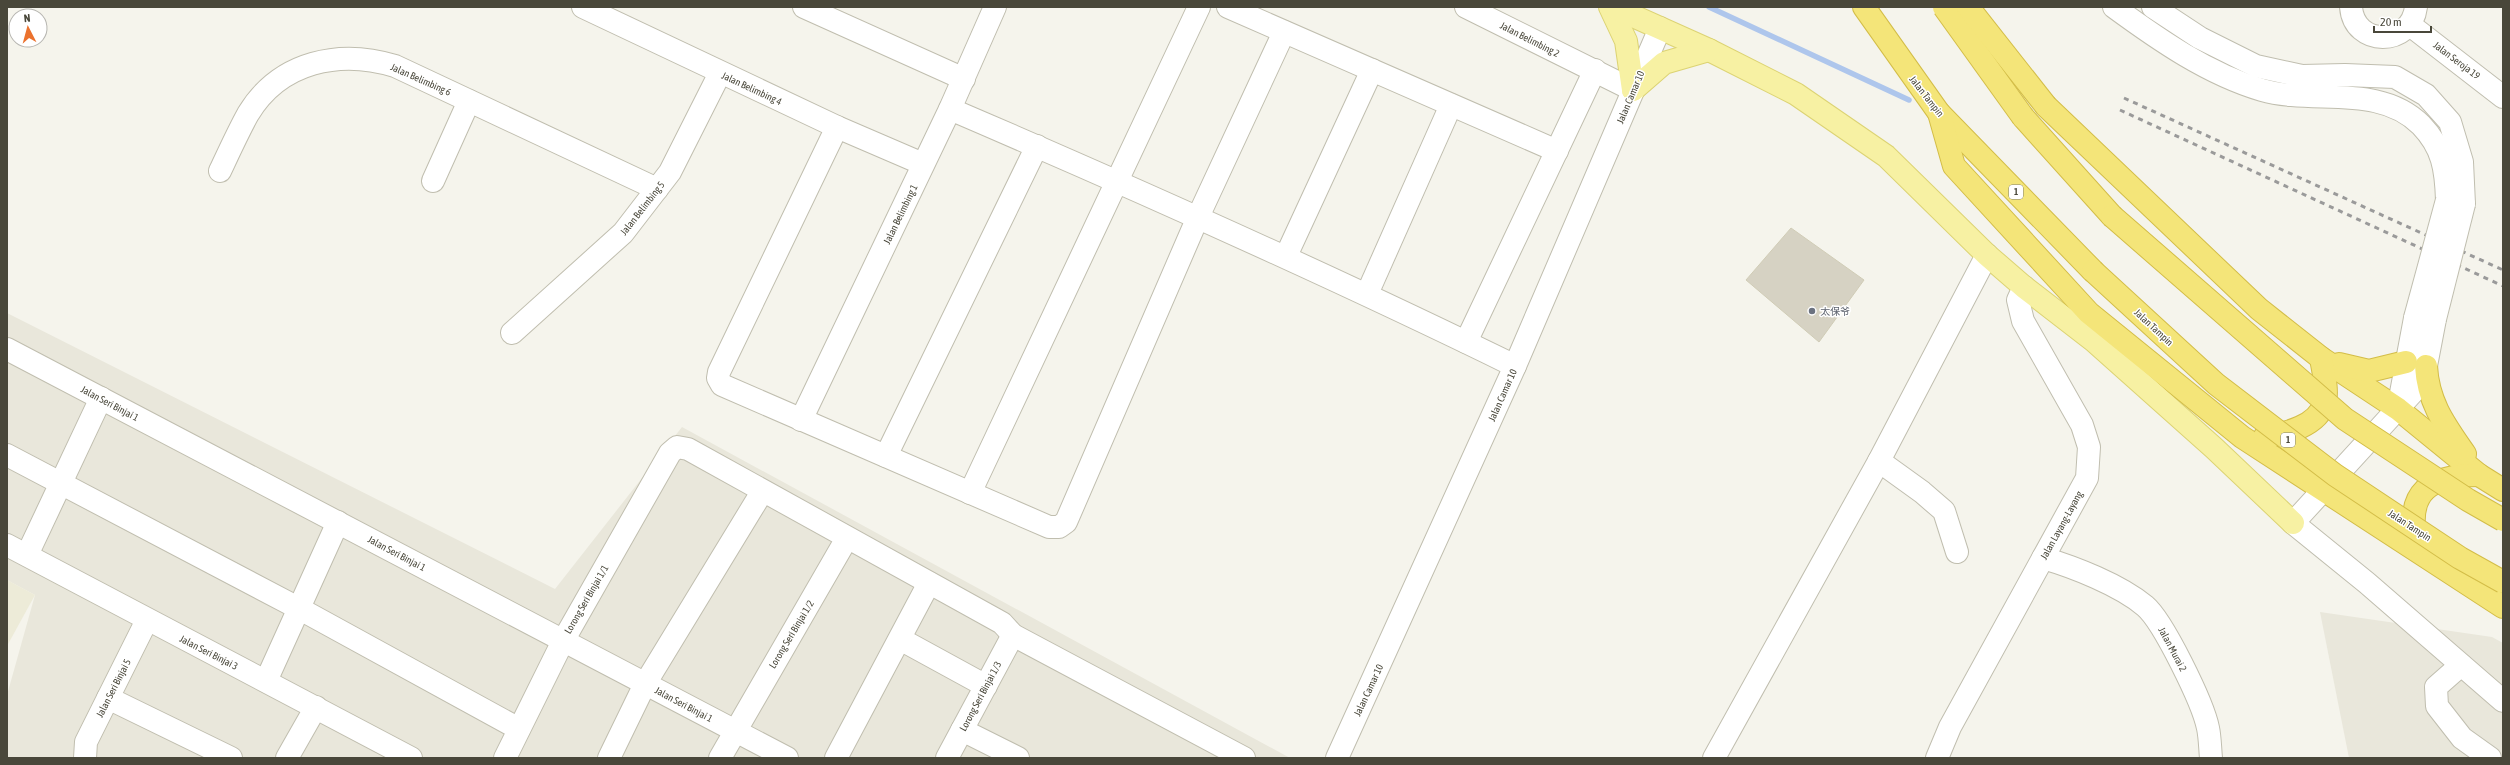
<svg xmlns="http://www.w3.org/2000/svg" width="2510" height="765" font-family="'Asap Condensed','Noto Sans SC',sans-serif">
<rect width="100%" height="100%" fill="#f5f4ec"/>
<!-- residential -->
<g fill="#e9e7db">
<polygon points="7,313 555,589 682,427 1290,758 7,758 7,695 35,595 7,580"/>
<polygon points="2320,612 2492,637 2503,643 2503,758 2349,758"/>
</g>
<!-- education -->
<polygon fill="#edebd8" points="7,580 35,595 7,646"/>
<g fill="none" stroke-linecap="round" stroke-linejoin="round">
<!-- stream -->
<polyline stroke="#aec6ec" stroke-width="5.5" points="1709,7 1909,100"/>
</g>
<!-- building -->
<polygon fill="#d6d2c3" stroke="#d0ccb6" points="1791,228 1864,280 1819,342 1746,280"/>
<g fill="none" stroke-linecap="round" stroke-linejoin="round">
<defs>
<g id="minor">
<polyline points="583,7 837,127 923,164"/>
<polyline points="804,7 964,79"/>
<polyline points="1228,7 1557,151"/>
<polyline points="1466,7 1633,90"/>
<path d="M 2114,7 C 2159,40 2208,74 2262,90 C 2314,105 2379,83 2421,125 C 2443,148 2446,169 2447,200"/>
<polyline points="2153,7 2200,38 2256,66 2302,76 2345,75 2395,77 2426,95 2450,122 2462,162 2464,204"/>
<path d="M 2351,7 C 2354,47 2411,47 2416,7"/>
<polyline points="2410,25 2503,97"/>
<path d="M 950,109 C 1141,191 1329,275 1515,366"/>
<polyline points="837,127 719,372 718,378 722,385 1049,527 1059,527 1066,522 1198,217 1284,32"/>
<path d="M 220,171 C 229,152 238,132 248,114 C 280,61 340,49 395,66 L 657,189"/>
<polyline points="433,181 469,101"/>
<polyline points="1286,256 1372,70"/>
<polyline points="1367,294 1451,105"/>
<polyline points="2435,319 2426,366 2413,392 2293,523 2367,583 2503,701"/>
<polyline points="512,333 623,233 670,172 720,73"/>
<polyline points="1466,342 1595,70"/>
<polyline points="7,349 787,758"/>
<polyline points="2398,409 2415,318"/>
<polyline points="801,420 950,109 995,7"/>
<polyline points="7,455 300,609 519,729"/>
<polyline points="886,456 1037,146"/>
<polyline points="1879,461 1922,492 1944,511 1957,552"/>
<polyline points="970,493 1199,7"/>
<polyline points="7,545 411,758"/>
<polyline points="27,555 101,398"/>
<path d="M 2043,558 C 2074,567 2120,585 2145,606 C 2163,621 2203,703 2208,728 C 2210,737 2210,748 2211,758"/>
<polyline points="900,639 986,686"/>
<polyline points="2461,665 2436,687 2437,706 2462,738 2490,758"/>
<polyline points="266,681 338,522"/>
<polyline points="108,698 231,758"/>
<polyline points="962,730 1018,758"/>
<polyline points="85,758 86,742 147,620"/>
<polyline points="287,758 316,707"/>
<polyline points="505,758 563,641 670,453 677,447 688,449 1002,623 1013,635 1244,758"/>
<polyline points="609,758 645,684 762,492"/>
<polyline points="720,758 847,538"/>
<polyline points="836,758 929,583"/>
<polyline points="947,758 1013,635"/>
<polyline points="1337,758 1515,366 1660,28"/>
<polyline points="1714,758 1879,461 1987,255"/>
<polyline points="1937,758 1950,727 2087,478 2089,447 2082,425 2023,321 2018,300 2024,287"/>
</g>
<g id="major">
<polyline points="1610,7 1626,41 1633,90"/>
<polyline points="1613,7 1709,50 1796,94 1886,156 1987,255 2024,287 2094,341 2214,448 2293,523"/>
<polyline points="1633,90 1664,63 1709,50"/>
</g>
<g id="highway">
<polyline points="1864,7 1939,113 2093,271"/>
<polyline points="2046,106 2259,309 2321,358 2398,409 2479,475 2503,490"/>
<polyline points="1939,113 1954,166 2089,313 2242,437 2503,607"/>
<polyline points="2023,117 2112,216"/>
<polyline points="2339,364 2369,371 2406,362"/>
<path d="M 2426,366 C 2428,403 2445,425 2465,454"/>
<path d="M 2265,436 C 2286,434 2318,426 2325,402 C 2328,389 2323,371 2321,358"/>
<path d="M 2417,544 C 2404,491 2431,475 2479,475"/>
</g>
</defs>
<!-- minor casing -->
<use href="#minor" stroke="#c0beaf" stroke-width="24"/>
<!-- major casing -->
<use href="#major" stroke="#dcd373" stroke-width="24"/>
<!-- highway casing -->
<use href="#highway" stroke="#d3bd48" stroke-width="24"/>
<!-- minor -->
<use href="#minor" stroke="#fff" stroke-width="22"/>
<!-- major -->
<use href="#major" stroke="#f7f1a3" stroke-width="22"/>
<!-- highway -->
<use href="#highway" stroke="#f4e579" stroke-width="22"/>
<!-- rail -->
<g stroke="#9a9a9a" stroke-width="3" stroke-dasharray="5 5" stroke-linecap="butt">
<polyline points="2124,98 2503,270"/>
<polyline points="2120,110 2503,286"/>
</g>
<defs>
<g id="minor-bridge">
<polyline points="2415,318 2447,200"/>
<polyline points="2435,319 2464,204"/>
</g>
<g id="highway-bridge">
<polyline points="1944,7 2023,117"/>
<polyline points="1968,7 2046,106"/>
<polyline points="2112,216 2345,419 2468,500 2503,520"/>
<polyline points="2093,271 2216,384 2335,475 2460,558 2503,582"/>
</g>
</defs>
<!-- minor-bridge casing -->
<use href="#minor-bridge" stroke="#c0beaf" stroke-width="24" stroke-linecap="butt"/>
<!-- highway-bridge casing -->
<use href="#highway-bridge" stroke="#d3bd48" stroke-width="24" stroke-linecap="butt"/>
<!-- minor-bridge -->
<use href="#minor-bridge" stroke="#fff" stroke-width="22"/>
<!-- highway-bridge -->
<use href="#highway-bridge" stroke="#f4e579" stroke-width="22"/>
</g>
<!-- markers -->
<circle fill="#6b7280" stroke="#fff" stroke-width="1.5" cx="1812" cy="311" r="4"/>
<g text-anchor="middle" stroke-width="3" stroke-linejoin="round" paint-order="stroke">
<!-- shield labels -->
<g fill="#fff" stroke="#807e75" stroke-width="1">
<rect x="2009" y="185" width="14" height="14" rx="3"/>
<rect x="2281" y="433" width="14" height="14" rx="3"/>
</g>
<g font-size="9" font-weight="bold" fill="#49473a">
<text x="2016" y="195">1</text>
<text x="2288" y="443">1</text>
</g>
<!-- street labels -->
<g font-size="10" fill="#49473a" stroke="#fff">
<text transform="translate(1530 39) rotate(27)" y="4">Jalan Belimbing 2</text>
<text transform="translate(2457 60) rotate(37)" y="4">Jalan Seroja 19</text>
<text transform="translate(421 79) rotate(24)" y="4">Jalan Belimbing 6</text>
<text transform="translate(752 88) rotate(25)" y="4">Jalan Belimbing 4</text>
<text transform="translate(1927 96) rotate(52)" y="4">Jalan Tampin</text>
<text transform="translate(1630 97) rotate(-67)" y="4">Jalan Camar 10</text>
<text transform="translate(642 208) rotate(-52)" y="4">Jalan Belimbing 5</text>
<text transform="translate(900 214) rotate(-64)" y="4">Jalan Belimbing 1</text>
<text transform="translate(2154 327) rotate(43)" y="4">Jalan Tampin</text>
<text transform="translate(1502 395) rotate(-66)" y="4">Jalan Camar 10</text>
<text transform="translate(110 403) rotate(28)" y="4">Jalan Seri Binjai 1</text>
<text transform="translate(2061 525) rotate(-61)" y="4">Jalan Layang-Layang</text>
<text transform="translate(2410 525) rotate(33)" y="4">Jalan Tampin</text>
<text transform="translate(397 553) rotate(28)" y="4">Jalan Seri Binjai 1</text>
<text transform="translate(586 599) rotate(-60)" y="4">Lorong Seri Binjai 1/1</text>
<text transform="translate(791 634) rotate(-59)" y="4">Lorong Seri Binjai 1/2</text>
<text transform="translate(2173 649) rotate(62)" y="4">Jalan Murai 2</text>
<text transform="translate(209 652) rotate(27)" y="4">Jalan Seri Binjai 3</text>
<text transform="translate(113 688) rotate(-63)" y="4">Jalan Seri Binjai 5</text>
<text transform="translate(1368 690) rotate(-65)" y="4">Jalan Camar 10</text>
<text transform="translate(980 696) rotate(-62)" y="4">Lorong Seri Binjai 1/3</text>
<text transform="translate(684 704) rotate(28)" y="4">Jalan Seri Binjai 1</text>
</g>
<!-- worship labels -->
<g font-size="10" fill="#5b616d" stroke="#fff" text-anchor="start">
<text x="1820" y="315">太保爷</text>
</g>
</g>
<!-- border -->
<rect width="2510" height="765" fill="none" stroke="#49473a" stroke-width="16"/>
<!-- north arrow -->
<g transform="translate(28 28) rotate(354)"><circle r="19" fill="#ffffff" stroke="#b6b5b0"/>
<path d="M0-3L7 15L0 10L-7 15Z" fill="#eb722e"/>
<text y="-6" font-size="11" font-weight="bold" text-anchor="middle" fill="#49473a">N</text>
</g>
<!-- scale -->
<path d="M2374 26v6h57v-6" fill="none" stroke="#49473a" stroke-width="2"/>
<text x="2380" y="26" font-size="12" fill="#49473a" stroke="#ffffff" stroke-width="3" paint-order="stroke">20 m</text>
</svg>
